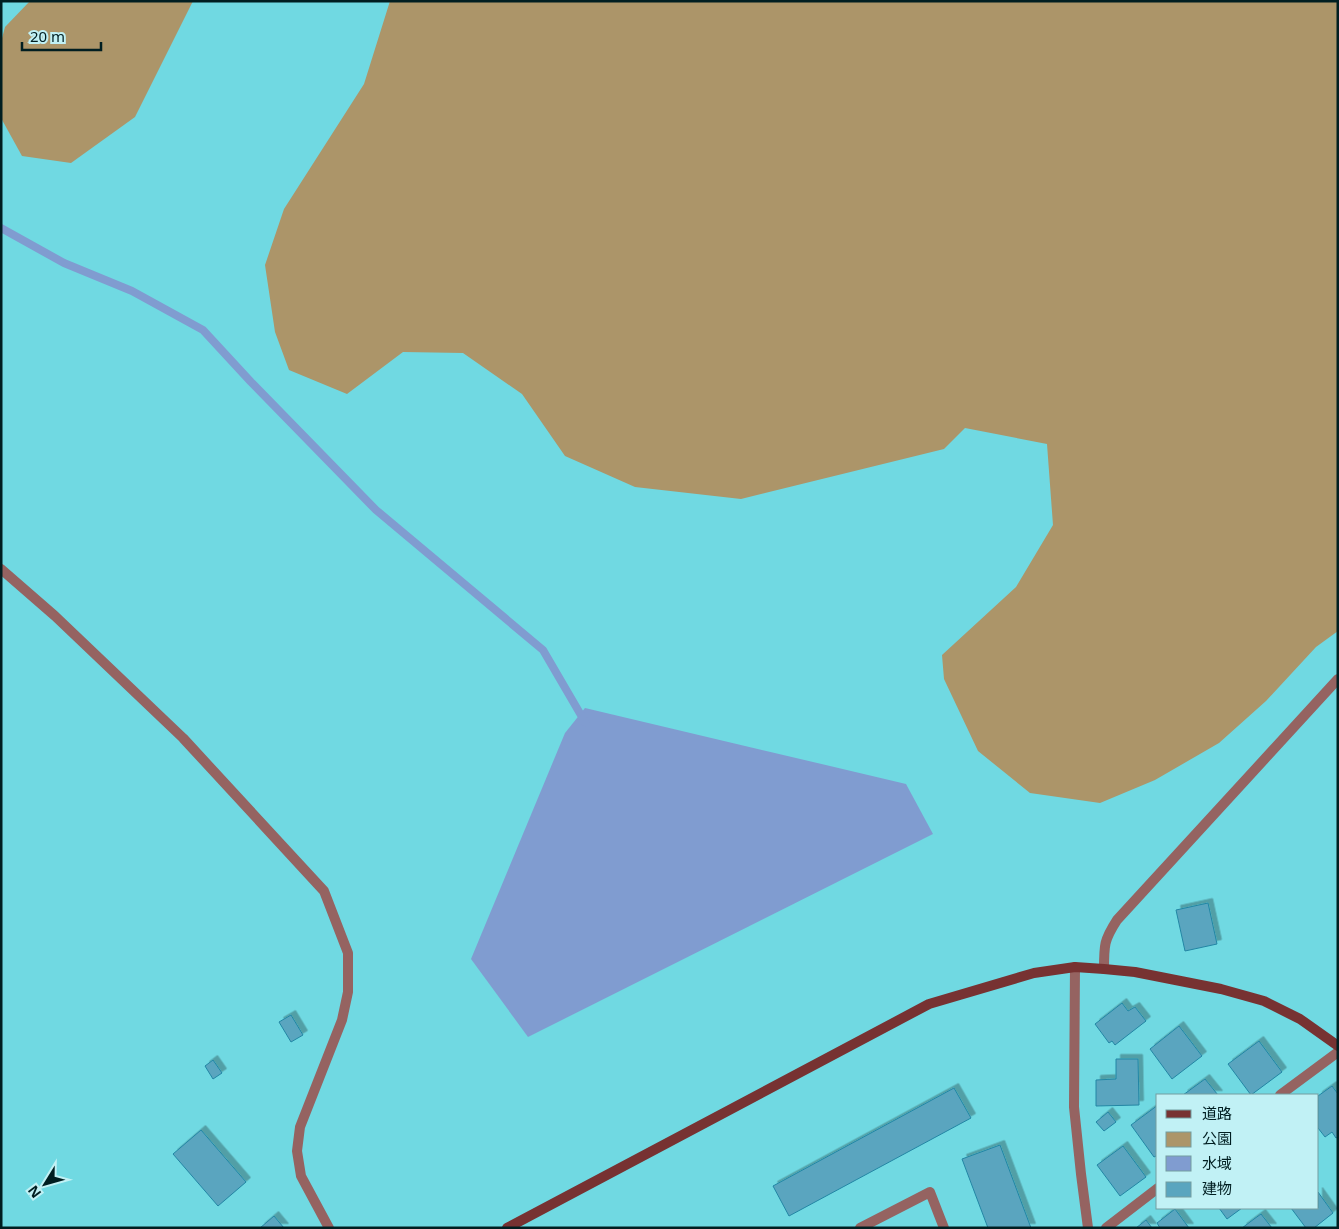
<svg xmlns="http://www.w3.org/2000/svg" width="1339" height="1229" font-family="'Noto Sans','Noto Sans JP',sans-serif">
<defs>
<filter id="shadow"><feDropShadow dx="4.5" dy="-4.5" stdDeviation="0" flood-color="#0004"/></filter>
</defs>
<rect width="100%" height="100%" fill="#70d9e2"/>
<!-- green -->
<g fill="#ac9569">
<polygon points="30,1 193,1 135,117 71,163 22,156 1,118 1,42 5,27"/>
<polygon points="390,1 1338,1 1338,631 1316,647 1266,701 1219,743 1155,780 1100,803 1030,793 978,751 944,679 942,655 1016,587 1053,525 1047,444 965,428 944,449 741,499 635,487 565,456 522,394 463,353 403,352 347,394 289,370 275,332 265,265 284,209 364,84"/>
</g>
<!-- water -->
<polygon fill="#809cd0" points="585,708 906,784 933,834 528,1037 471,959 565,733"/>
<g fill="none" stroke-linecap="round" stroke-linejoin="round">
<!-- stream -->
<polyline stroke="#809cd0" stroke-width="8" points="1,228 64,263 132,291 203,330 251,382 376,510 543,650 585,722"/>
</g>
<!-- building -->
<g fill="#5aa5bf" stroke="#2386a4" filter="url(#shadow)">
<polygon points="1208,903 1217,944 1185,951 1176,910"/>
<polygon points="1122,1003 1128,1011 1135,1007 1146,1021 1115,1045 1112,1041 1109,1043 1095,1024"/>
<polygon points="291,1015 303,1035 291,1042 279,1022"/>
<polygon points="1179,1026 1202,1056 1172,1079 1150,1049"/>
<polygon points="1259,1041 1282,1072 1251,1095 1228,1064"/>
<polygon points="1116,1059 1138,1059 1139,1105 1096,1106 1096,1080 1116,1079"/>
<polygon points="213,1060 222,1073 213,1079 205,1066"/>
<polygon points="1205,1079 1218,1095 1183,1095"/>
<polygon points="1332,1086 1338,1094 1338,1137 1336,1138 1332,1132 1325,1137 1318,1128 1318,1096"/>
<polygon points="954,1088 971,1118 789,1216 773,1186"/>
<polygon points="1158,1105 1158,1155 1154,1157 1131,1125"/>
<polygon points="1108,1112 1116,1122 1104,1131 1096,1122"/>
<polygon points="201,1130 246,1182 218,1206 173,1154"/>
<polygon points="1000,1145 1031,1228 988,1228 962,1159"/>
<polygon points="1123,1146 1146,1177 1120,1196 1097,1165"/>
<polygon points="1318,1192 1333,1213 1314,1228 1306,1228 1291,1208 1318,1208"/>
<polygon points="1219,1208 1242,1208 1227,1219"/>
<polygon points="1175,1209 1189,1228 1160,1228 1157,1223"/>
<polygon points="1261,1214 1272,1228 1242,1228 1254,1219"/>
<polygon points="274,1216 284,1228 260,1228"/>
<polygon points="1146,1220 1152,1228 1136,1228"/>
</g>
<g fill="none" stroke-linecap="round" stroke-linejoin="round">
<!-- lane -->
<polyline stroke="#956361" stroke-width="10" points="860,1228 930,1192 944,1228"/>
<!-- street -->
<g stroke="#956361" stroke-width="10">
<polyline points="1,569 55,616 183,738 324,891 348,953 348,992 342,1020 300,1127 297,1151 301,1176 329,1228"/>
<polyline points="1075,967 1074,1107 1081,1174 1088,1228"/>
<path d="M 1104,969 C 1104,945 1104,940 1117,920 L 1338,679"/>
<polyline points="1280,1095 1338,1052"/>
<polyline points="1106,1228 1158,1188"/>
</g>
<!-- secondary -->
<polyline stroke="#773232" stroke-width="10" points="507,1228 929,1004 1034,973 1075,967 1104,969 1135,972 1221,989 1264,1001 1300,1019 1338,1046"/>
</g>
<!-- border -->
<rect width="1339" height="1229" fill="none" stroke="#001e21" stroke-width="5"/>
<!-- legend -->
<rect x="1156" y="1094" width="162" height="115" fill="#c1f1f5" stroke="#749da0"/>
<rect x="1166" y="1110" width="25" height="8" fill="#773232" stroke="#749da0"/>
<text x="1202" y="1119" font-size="15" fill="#001e21">道路</text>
<rect x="1166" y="1132" width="25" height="15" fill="#ac9569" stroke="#749da0"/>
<text x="1202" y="1144" font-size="15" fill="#001e21">公園</text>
<rect x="1166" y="1156" width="25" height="15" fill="#809cd0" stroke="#749da0"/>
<text x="1202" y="1169" font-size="15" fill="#001e21">水域</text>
<rect x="1166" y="1182" width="25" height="15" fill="#5aa5bf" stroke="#749da0"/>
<text x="1202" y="1194" font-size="15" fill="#001e21">建物</text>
<!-- north arrow -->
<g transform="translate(45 1184) rotate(233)" stroke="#c1f1f5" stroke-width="4" paint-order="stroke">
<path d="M0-4L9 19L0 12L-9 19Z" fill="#001e21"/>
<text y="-8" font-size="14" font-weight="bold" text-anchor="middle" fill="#001e21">N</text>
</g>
<!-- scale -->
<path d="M22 42v8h79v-8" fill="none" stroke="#001e21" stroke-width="2.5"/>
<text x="30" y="42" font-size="15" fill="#001e21" stroke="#c1f1f5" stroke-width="4" paint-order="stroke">20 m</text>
</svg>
